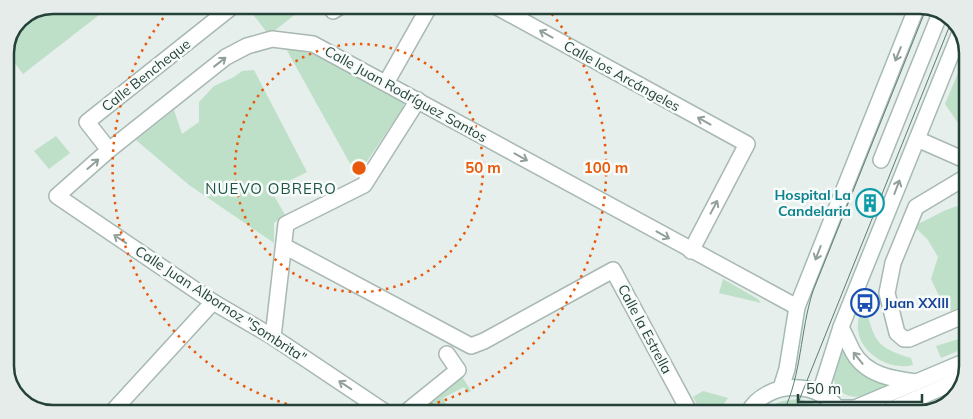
<svg xmlns="http://www.w3.org/2000/svg" width="973" height="419" font-family="Mulish,sans-serif">
<rect width="100%" height="100%" fill="#e6efeb"/>
<!-- green -->
<g fill="#bfe0c8">
<polygon points="53,5 112,5 23,74 5,50 19,19"/>
<polygon points="251,6 306,6 269,35 248,8"/>
<polygon points="285,47 317,55 404,102 403,108 357,176"/>
<polygon points="968,49 967,136 945,104"/>
<polygon points="254,70 307,172 271,190 285,215 274,223 274,243 189,185 136,140 174,110 182,134 199,122 199,102 214,86 234,77 242,71"/>
<polygon points="56,136 70,153 49,169 34,151"/>
<polygon points="966,203 965,305 951,311 939,296 931,279 938,257 928,240 914,226 946,210"/>
<polygon points="723,279 758,299 761,303 719,293"/>
<path d="M 862,308 L 866,308 C 874,341 877,348 911,358 L 913,365 C 891,371 862,355 858,331 C 857,324 859,315 862,308 Z"/>
<polygon points="965,337 965,348 941,358 936,346"/>
<path d="M 843,345 L 891,384 C 876,391 858,403 843,393 C 839,390 835,385 834,380 C 832,369 839,355 843,345 Z"/>
<polygon points="461,375 471,391 468,393 464,387 443,398 450,412 418,412"/>
<polygon points="703,391 728,398 718,413 702,413 693,397"/>
<path d="M 800,399 L 814,404 L 822,414 L 763,413 C 776,401 783,400 800,399 Z"/>
</g>
<g fill="none" stroke-linecap="round" stroke-linejoin="round">
<defs>
<g id="street">
<polyline points="497,7 747,144 691,251"/>
<polyline points="333,11 341,6"/>
<polyline points="386,83 429,7"/>
<polyline points="917,139 967,161"/>
<polyline points="109,150 87,122 233,6"/>
<polyline points="881,160 941,11"/>
<polyline points="284,246 471,346 484,341 613,270 690,413"/>
<polyline points="965,315 909,339 904,339 897,333 887,293 893,263 916,207 966,177"/>
<polyline points="273,337 286,224 364,185 418,100"/>
<polyline points="113,411 213,302"/>
<polyline points="385,412 273,337 213,302 57,196 109,150 226,57 247,46 272,39 313,44 797,307"/>
<polyline points="406,412 458,370 447,354"/>
</g>
<g id="secondary">
<path d="M 841,327 C 845,335 849,344 853,352 C 866,375 892,379 916,382"/>
<polyline points="781,388 787,369 797,307 916,9"/>
<polyline points="820,393 841,327 961,30"/>
<polyline points="838,408 855,408 964,362"/>
<path d="M 748,413 C 766,379 823,379 841,414"/>
<polyline points="881,414 964,378"/>
</g>
</defs>
<!-- street casing -->
<use href="#street" stroke="#a8b8b2" stroke-width="18"/>
<!-- secondary casing -->
<use href="#secondary" stroke="#a4bbb3" stroke-width="18"/>
<!-- street -->
<use href="#street" stroke="#fff" stroke-width="15"/>
<!-- secondary -->
<use href="#secondary" stroke="#fff" stroke-width="15"/>
<!-- tram -->
<g stroke="#5f7d75" stroke-width="1">
<path d="M 783,413 C 802,374 800,331 813,291 L 926,9"/>
<polyline points="794,413 952,20"/>
</g>
</g>
<!-- one-way arrows -->
<defs><path id="oneway-shaft" d="M-6 0H5M1.5-3L5.5 0L1.5 3" fill="none" stroke-width="1.6" stroke-linecap="round" stroke-linejoin="round" transform="scale(1.25)"/></defs>
<g stroke="#92a09c">
<use href="#oneway-shaft" transform="translate(546 34) rotate(-151)"/>
<use href="#oneway-shaft" transform="translate(898 54) rotate(112)"/>
<use href="#oneway-shaft" transform="translate(220 62) rotate(-38)"/>
<use href="#oneway-shaft" transform="translate(704 121) rotate(-151)"/>
<use href="#oneway-shaft" transform="translate(521 157) rotate(29)"/>
<use href="#oneway-shaft" transform="translate(93 164) rotate(-41)"/>
<use href="#oneway-shaft" transform="translate(897 187) rotate(-69)"/>
<use href="#oneway-shaft" transform="translate(714 207) rotate(-62)"/>
<use href="#oneway-shaft" transform="translate(663 235) rotate(29)"/>
<use href="#oneway-shaft" transform="translate(120 239) rotate(-146)"/>
<use href="#oneway-shaft" transform="translate(818 253) rotate(111)"/>
<use href="#oneway-shaft" transform="translate(858 358) rotate(-129)"/>
<use href="#oneway-shaft" transform="translate(345 385) rotate(-147)"/>
</g>
<!-- distance rings -->
<g fill="none" stroke="#e8590c" stroke-width="2.5" stroke-dasharray="2.5 5">
<circle cx="359" cy="168" r="124"/>
<path d="M316 411A247 247 0 0 1 173 6M547 8A247 247 0 0 1 400 412"/>
</g>
<!-- icons -->
<defs>
<symbol id="building-ring" viewBox="-11 -11 22 22"><circle r="9.5" fill="#f7fbf9" stroke="#0f9aa8" stroke-width="1.5"/><path d="M-4-6H4V6H1V3H-1V6H-4ZM-2.5-4.3h1.7v1.8h-1.7ZM.8-4.3h1.7v1.8H.8ZM-2.5-1h1.7V.8h-1.7ZM.8-1h1.7V.8H.8Z" fill="#0f9aa8"/></symbol>
<symbol id="bus-ring" viewBox="-11 -11 22 22"><circle r="9.5" fill="#f7fbf9" stroke="#1a4fb4" stroke-width="1.5"/><path d="M-5-6H5V4H4V6H2V4H-2V6H-4V4H-5ZM-3.5-4V0h7V-4ZM-3.5 1.2v1.5H-2V1.2ZM2 1.2v1.5H3.5V1.2Z" fill="#1a4fb4"/></symbol>
</defs>
<g fill-rule="evenodd">
<use href="#building-ring" x="854" y="187" width="32" height="32"/>
<use href="#bus-ring" x="849" y="287" width="32" height="32"/>
</g>
<g text-anchor="middle" stroke-width="5" stroke-linejoin="round" paint-order="stroke">
<!-- street labels -->
<g font-size="14" fill="#24423a" stroke="#f7fbf9">
<text transform="translate(146 75) rotate(-38)" y="5">Calle Bencheque</text>
<text transform="translate(622 76) rotate(29)" y="5">Calle los Arcángeles</text>
<text transform="translate(406 94) rotate(29)" y="5">Calle Juan Rodríguez Santos</text>
<text transform="translate(221 304) rotate(33)" y="5">Calle Juan Albornoz "Sombrita"</text>
<text transform="translate(645 329) rotate(62)" y="5">Calle la Estrella</text>
</g>
<!-- culture labels -->
<g font-size="14" font-weight="bold" fill="#0d838f" stroke="#f7fbf9" text-anchor="end">
<text x="851" y="200">Hospital La<tspan x="851" dy="16">Candelaria</tspan></text>
</g>
<!-- transit labels -->
<g font-size="14" font-weight="bold" fill="#164399" stroke="#f7fbf9" text-anchor="start">
<text x="884" y="308">Juan XXIII</text>
</g>
<!-- neighbourhood labels -->
<g font-size="15" letter-spacing="1" fill="#1f5548" stroke="#f7fbf9">
<text x="271" y="194">NUEVO OBRERO</text>
</g>
</g>
<!-- crop -->
<path d="M0 0H973V419H0ZM53 14H920A39 39 0 0 1 959 53V366A39 39 0 0 1 920 405H53A39 39 0 0 1 14 366V53A39 39 0 0 1 53 14Z" fill="#e6ecea" fill-rule="evenodd"/>
<path fill="none" stroke="#24423a" stroke-width="2.5" d="M53 14H920A39 39 0 0 1 959 53V366A39 39 0 0 1 920 405H53A39 39 0 0 1 14 366V53A39 39 0 0 1 53 14Z"/>
<circle cx="359" cy="168" r="8" fill="#e8590c" stroke="#f7fbf9" stroke-width="2.5"/>
<g font-size="15" text-anchor="middle" font-weight="bold" fill="#e8590c" stroke="#f7fbf9" stroke-width="5" stroke-linejoin="round" paint-order="stroke">
<text x="483" y="173">50 m</text>
<text x="606" y="173">100 m</text>
</g>
<!-- scale -->
<path d="M798 394v8h124v-8" fill="none" stroke="#24423a" stroke-width="2.5"/>
<text x="806" y="394" font-size="15" fill="#24423a" stroke="#f7fbf9" stroke-width="4" paint-order="stroke">50 m</text>
</svg>
